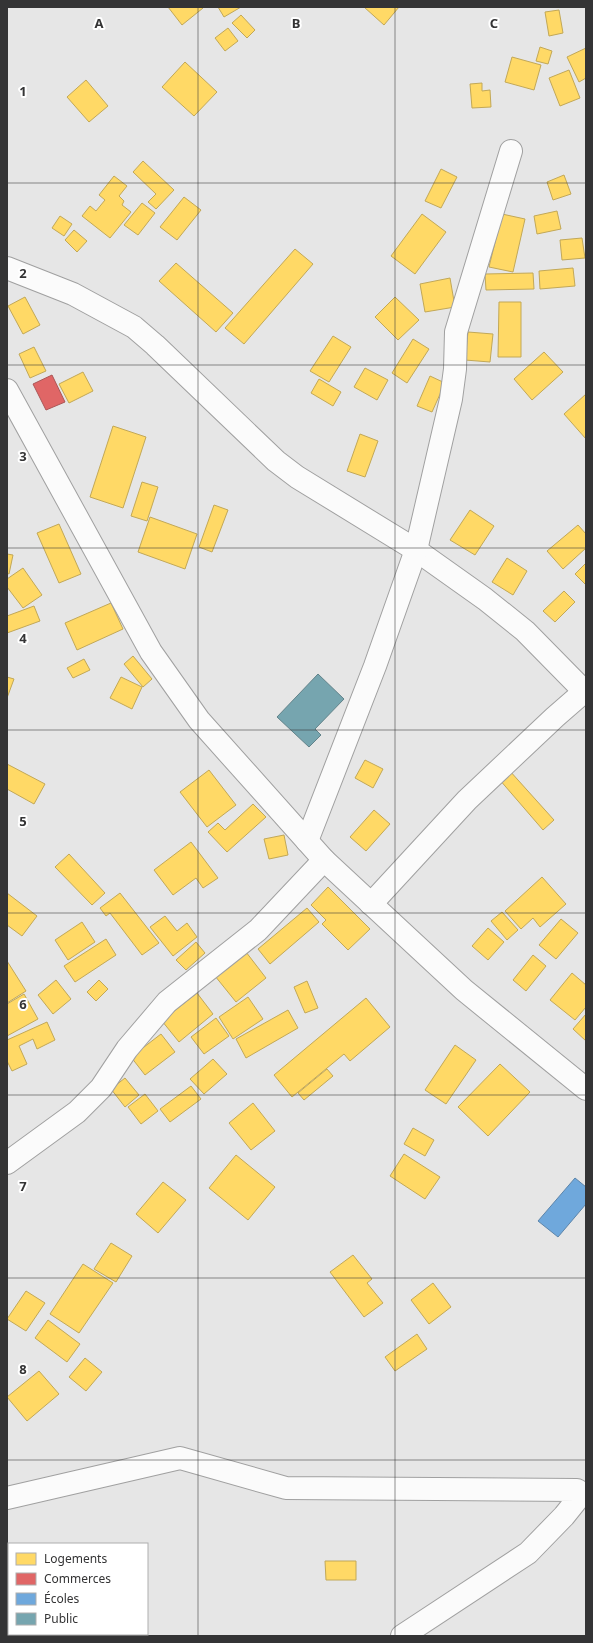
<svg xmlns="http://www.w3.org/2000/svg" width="593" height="1643" font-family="'Noto Sans',sans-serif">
<rect width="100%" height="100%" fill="#e6e6e6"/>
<!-- homes -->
<g fill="#ffd966" stroke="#c2a857">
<polygon points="168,7 202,7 203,8 182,25"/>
<polygon points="218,7 241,7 224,17"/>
<polygon points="364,7 399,7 384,25"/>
<polygon points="559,10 563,33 549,36 545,12"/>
<polygon points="241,15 255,30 247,38 232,23"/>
<polygon points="228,28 238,41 225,51 215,38"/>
<polygon points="540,47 552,51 548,64 536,61"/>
<polygon points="586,48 586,78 579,82 567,57"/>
<polygon points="512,57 541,65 534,90 505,82"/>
<polygon points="185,62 217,92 194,116 162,87"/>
<polygon points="569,70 580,98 560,106 549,78"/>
<polygon points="86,80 108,106 89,122 67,97"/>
<polygon points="482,83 482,91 490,90 491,107 472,108 470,84"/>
<polygon points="143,161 174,190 156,209 148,202 156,194 133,172"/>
<polygon points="441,169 457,177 441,208 425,201"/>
<polygon points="564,175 571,194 553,200 547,182"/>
<polygon points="114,176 127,186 119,196 124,201 122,205 131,212 110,238 82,216 90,206 96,211 105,200 99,195"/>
<polygon points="184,197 201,210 177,240 160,227"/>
<polygon points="142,203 155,213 138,235 124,225"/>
<polygon points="557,211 561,229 537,234 534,216"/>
<polygon points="422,214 446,232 415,274 391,256"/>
<polygon points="502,214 525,219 513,272 489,267"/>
<polygon points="60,216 72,224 64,236 52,228"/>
<polygon points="74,230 87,241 77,252 65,240"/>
<polygon points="582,238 585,258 562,260 560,240"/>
<polygon points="295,249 313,264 244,344 225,328"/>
<polygon points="176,263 233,313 216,332 159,281"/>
<polygon points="573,268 575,286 540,289 539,271"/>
<polygon points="533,273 534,289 486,290 485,274"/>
<polygon points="450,278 455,307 425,312 420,284"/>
<polygon points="25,297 40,325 23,334 8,306"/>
<polygon points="395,297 419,320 398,340 375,317"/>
<polygon points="499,302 521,302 521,357 498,357"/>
<polygon points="468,332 493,334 490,362 465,360"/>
<polygon points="333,336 351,347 329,382 310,371"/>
<polygon points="413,339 429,349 407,383 392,373"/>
<polygon points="34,347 46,371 30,378 19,354"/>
<polygon points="544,352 563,372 532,400 514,379"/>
<polygon points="365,368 388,380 377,400 354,387"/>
<polygon points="83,372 93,391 69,403 59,384"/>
<polygon points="430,376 445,383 432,412 417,406"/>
<polygon points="319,379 341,392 333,406 311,393"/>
<polygon points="586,394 586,439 564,414"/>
<polygon points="113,426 146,437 123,508 90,497"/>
<polygon points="360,434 378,441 365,477 347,471"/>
<polygon points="142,482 158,487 147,521 131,516"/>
<polygon points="214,505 228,510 212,552 199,547"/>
<polygon points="470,510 494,526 475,555 450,540"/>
<polygon points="150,517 197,534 185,569 138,552"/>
<polygon points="59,524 81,574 59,583 37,533"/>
<polygon points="578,525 586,534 586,548 563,569 547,551"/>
<polygon points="7,554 13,555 9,574 7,573"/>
<polygon points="507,558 527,571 513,595 492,582"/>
<polygon points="586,563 586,585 575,574"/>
<polygon points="23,568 42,595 23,608 7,587 7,579"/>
<polygon points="564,591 575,602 555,622 543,611"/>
<polygon points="111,603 123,629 77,650 65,623"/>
<polygon points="34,606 40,621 7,633 7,616"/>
<polygon points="133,656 152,679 143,687 124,664"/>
<polygon points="84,659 90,670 73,678 67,668"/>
<polygon points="7,677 14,679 7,698"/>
<polygon points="121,677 142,687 132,709 110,698"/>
<polygon points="365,760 383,769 373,788 355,778"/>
<polygon points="7,764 45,784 34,804 7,789"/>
<polygon points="209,770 236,805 207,827 180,792"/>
<polygon points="509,770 554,820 543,830 499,779"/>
<polygon points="253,804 266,817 227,852 208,832 218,823 225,830"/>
<polygon points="374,810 390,824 366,851 350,837"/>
<polygon points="284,835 288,855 269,859 264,839"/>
<polygon points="191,842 218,878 203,888 196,878 173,895 154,870"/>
<polygon points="69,854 105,893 92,905 55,867"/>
<polygon points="542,877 566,904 540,927 533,918 521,929 505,911"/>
<polygon points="328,887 370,929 348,950 322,924 326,920 311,905"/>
<polygon points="7,893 37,916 22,936 7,925"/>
<polygon points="120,893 159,943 142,955 110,913 106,916 100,908"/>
<polygon points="307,908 319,922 270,964 258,949"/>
<polygon points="502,912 518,930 507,940 491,921"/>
<polygon points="165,916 177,931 187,923 197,937 173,956 150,927"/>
<polygon points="561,919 578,933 556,959 539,945"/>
<polygon points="82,922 95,942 68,960 55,940"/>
<polygon points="488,928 504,942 488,960 472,946"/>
<polygon points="106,939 116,955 75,982 64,966"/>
<polygon points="196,942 205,953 186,970 176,960"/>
<polygon points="246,952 266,978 236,1002 215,976"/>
<polygon points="533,955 546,966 526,991 513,980"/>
<polygon points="7,961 26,991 7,1003"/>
<polygon points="572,973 586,985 586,1007 575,1020 550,1000"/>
<polygon points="56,980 71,999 53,1014 38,995"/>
<polygon points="99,980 108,989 96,1001 87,992"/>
<polygon points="307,981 318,1008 305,1013 294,987"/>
<polygon points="197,993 213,1014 179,1042 162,1021"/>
<polygon points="24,994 38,1019 7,1036 7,1004"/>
<polygon points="248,997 263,1019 233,1039 219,1017"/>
<polygon points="366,998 390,1027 350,1061 344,1054 292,1097 274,1075"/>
<polygon points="288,1010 298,1028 246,1058 236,1039"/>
<polygon points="586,1014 586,1041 573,1029"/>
<polygon points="216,1018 229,1036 204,1054 191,1037"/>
<polygon points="47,1022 55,1040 37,1049 33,1039 19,1046 27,1064 12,1071 7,1061 7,1040"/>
<polygon points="161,1034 175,1052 145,1075 131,1057"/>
<polygon points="455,1045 476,1060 446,1104 425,1090"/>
<polygon points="213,1059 227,1074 204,1094 190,1079"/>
<polygon points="500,1064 530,1092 488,1136 458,1107"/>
<polygon points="327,1069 333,1076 304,1100 298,1093"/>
<polygon points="125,1078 139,1095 125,1107 111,1089"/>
<polygon points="191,1086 201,1099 170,1122 160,1109"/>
<polygon points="145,1094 158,1111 141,1124 128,1107"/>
<polygon points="253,1103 275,1131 251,1150 229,1123"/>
<polygon points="413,1128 434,1140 425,1156 404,1144"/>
<polygon points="404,1154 440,1177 425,1199 390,1176"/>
<polygon points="236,1155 275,1187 248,1220 209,1188"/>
<polygon points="163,1182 186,1200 158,1233 136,1214"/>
<polygon points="111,1243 132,1256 116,1282 94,1269"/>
<polygon points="353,1255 372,1279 367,1283 383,1303 364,1317 330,1272"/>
<polygon points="83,1264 113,1283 79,1333 50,1314"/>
<polygon points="433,1283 451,1307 429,1324 411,1300"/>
<polygon points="26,1291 45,1303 26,1331 7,1319"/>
<polygon points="48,1320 80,1344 67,1362 35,1338"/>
<polygon points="417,1334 427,1349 395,1371 385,1357"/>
<polygon points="85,1358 102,1372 86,1391 69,1377"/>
<polygon points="39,1371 59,1394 27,1421 7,1397"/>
<polygon points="325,1561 356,1561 356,1580 326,1580"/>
</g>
<!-- shops -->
<polygon fill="#e06666" stroke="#ac5757" points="52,375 65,402 46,410 33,384"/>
<!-- schools -->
<polygon fill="#6fa8dc" stroke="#5d85aa" points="575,1178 586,1187 586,1204 558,1237 538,1221"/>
<!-- public -->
<polygon fill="#76a5af" stroke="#62838a" points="318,674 344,699 315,729 321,735 309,747 277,717"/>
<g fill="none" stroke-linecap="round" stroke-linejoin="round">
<defs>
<g id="minor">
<polyline points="7,268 73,294 134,327 155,345 276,461 297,477 416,550 485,599 525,631 584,691"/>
<polyline points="307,841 375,666 416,550 451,399 455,369 456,332 511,151"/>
<polyline points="371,904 467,800 555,717 586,690"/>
<polyline points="7,1163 77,1112 101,1088 127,1049 167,1002 258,930 324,860"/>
<polyline points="7,1498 180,1458 286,1488 577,1490 580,1492 576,1501 564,1516 528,1553 402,1636"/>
<polyline points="7,1567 9,1574"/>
<polyline points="28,1634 29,1636"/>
</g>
<polyline id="tertiary" points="7,390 151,652 199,720 324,860 464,990 586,1089"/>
</defs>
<!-- minor casing -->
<use href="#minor" stroke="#a0a0a0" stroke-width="24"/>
<!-- tertiary casing -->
<use href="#tertiary" stroke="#a0a0a0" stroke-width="24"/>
<!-- minor -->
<use href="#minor" stroke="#fbfbfb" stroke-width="22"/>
<!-- tertiary -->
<use href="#tertiary" stroke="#fbfbfb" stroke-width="22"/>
</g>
<!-- grid -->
<path fill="none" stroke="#343435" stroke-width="1" stroke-opacity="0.55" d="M 198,7 L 198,1636M 395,7 L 395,1636M 7,183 L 586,183M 7,365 L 586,365M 7,548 L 586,548M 7,730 L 586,730M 7,913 L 586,913M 7,1095 L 586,1095M 7,1278 L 586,1278M 7,1460 L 586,1460"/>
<g font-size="13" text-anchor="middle" font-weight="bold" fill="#343435" stroke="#fff" stroke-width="4" stroke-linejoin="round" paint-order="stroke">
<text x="99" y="28">A</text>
<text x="296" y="28">B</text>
<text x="494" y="28">C</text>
<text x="23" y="96">1</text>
<text x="23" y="278">2</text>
<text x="23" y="461">3</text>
<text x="23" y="643">4</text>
<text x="23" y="826">5</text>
<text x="23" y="1009">6</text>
<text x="23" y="1191">7</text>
<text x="23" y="1374">8</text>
</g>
<!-- border -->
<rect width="593" height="1643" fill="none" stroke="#343435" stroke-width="16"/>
<!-- legend -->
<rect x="8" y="1543" width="140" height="92" fill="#ffffff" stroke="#aeaeae"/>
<rect x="16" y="1553" width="20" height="12" fill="#ffd966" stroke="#aeaeae"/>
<text x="44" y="1563" font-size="12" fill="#343435">Logements</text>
<rect x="16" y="1573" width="20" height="12" fill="#e06666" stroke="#aeaeae"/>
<text x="44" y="1583" font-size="12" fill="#343435">Commerces</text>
<rect x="16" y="1593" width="20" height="12" fill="#6fa8dc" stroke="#aeaeae"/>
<text x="44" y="1603" font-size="12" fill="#343435">Écoles</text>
<rect x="16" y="1613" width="20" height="12" fill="#76a5af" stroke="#aeaeae"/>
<text x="44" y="1623" font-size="12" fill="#343435">Public</text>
</svg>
